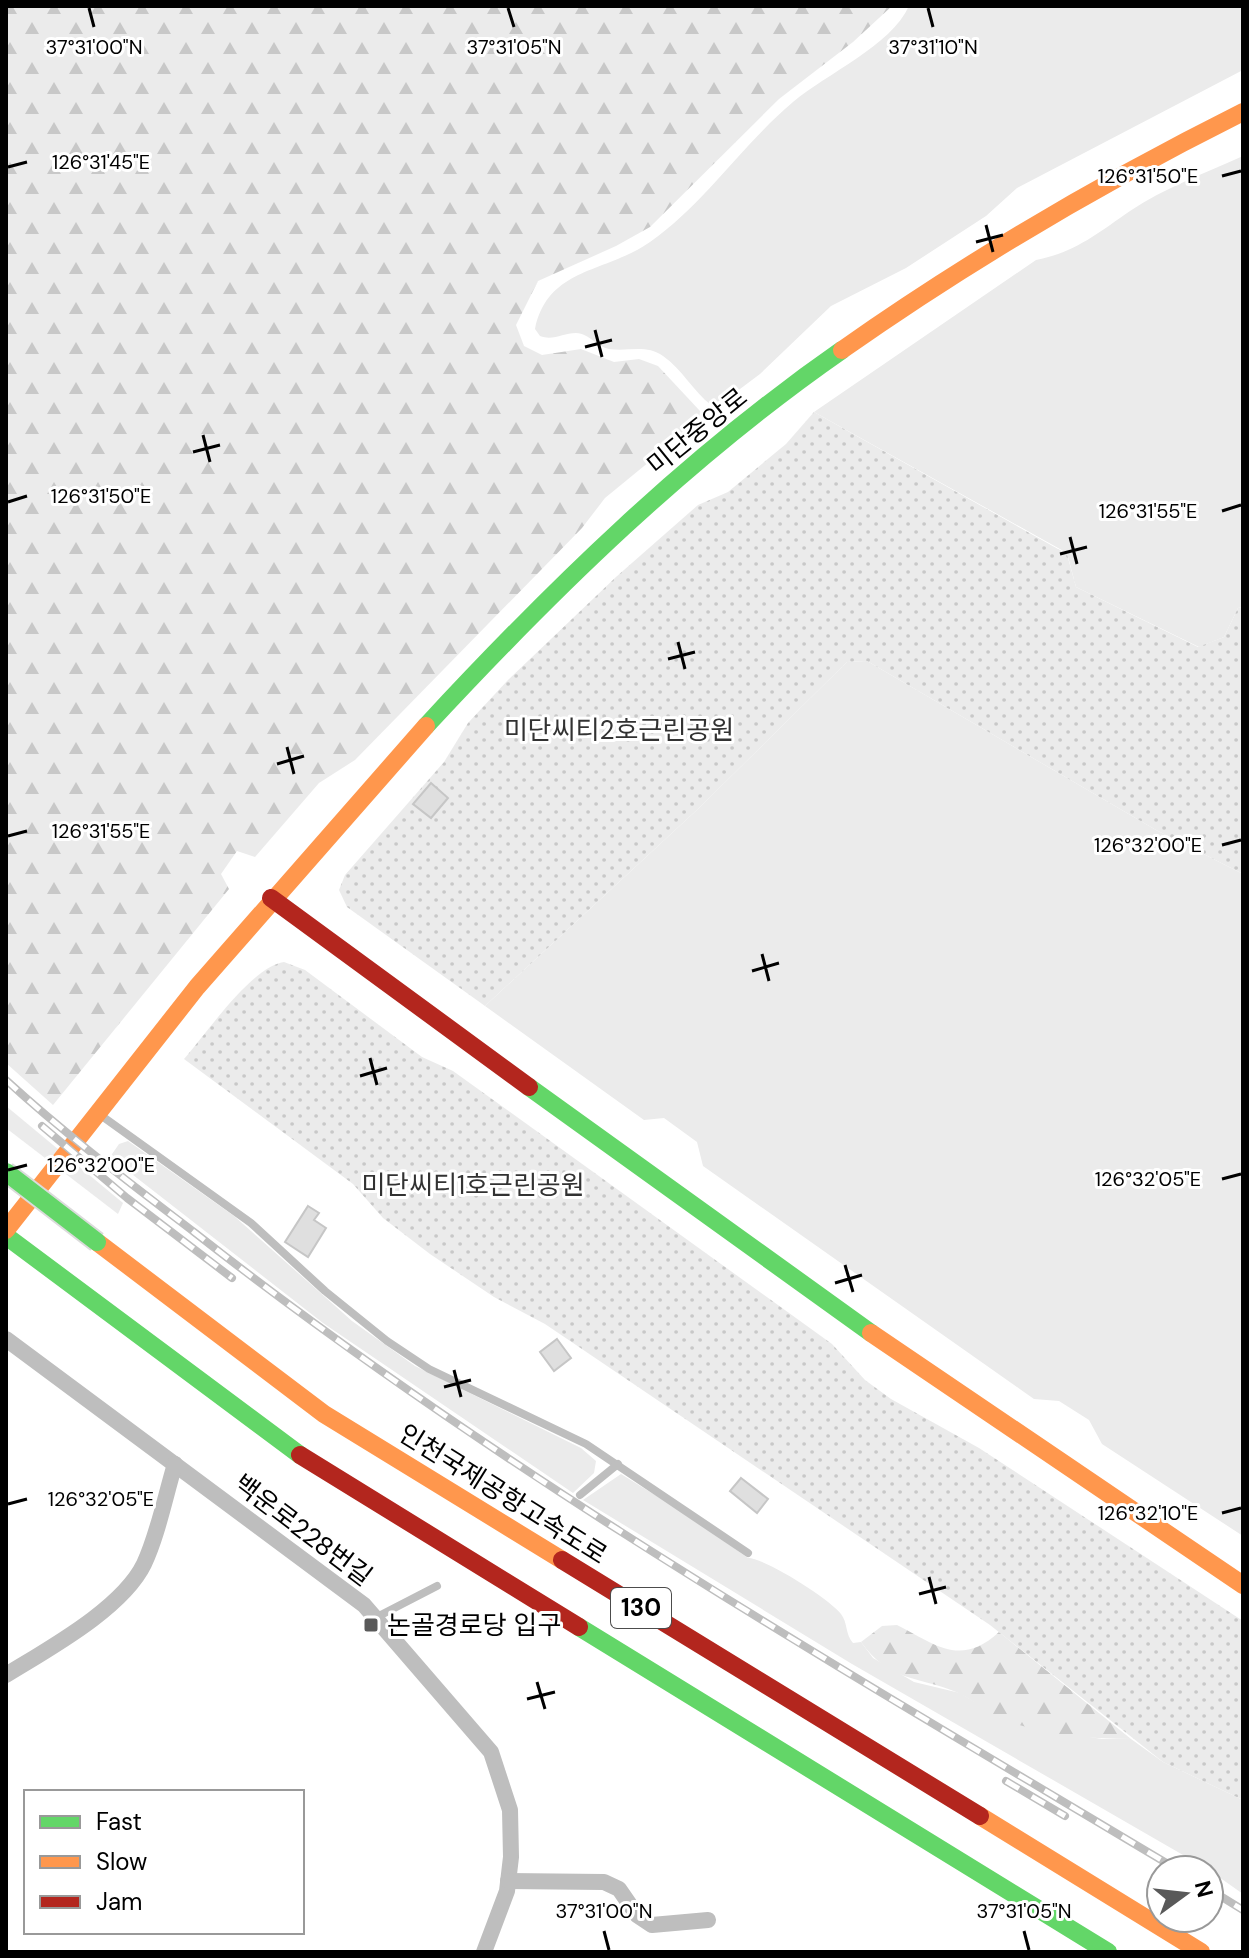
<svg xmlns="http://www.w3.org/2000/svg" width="1249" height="1958" font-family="'DM Sans','Noto Sans KR',sans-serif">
<defs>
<pattern id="forest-firs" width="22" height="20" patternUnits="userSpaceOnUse" patternTransform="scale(2)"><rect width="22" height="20" fill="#ebebeb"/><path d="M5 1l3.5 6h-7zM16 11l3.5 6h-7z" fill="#c8c8c8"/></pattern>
<pattern id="park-dots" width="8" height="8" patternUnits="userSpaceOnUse" patternTransform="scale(2)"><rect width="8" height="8" fill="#ebebeb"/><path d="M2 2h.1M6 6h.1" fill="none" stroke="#c8c8c8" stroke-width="1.8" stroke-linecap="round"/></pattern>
</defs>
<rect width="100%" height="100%" fill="#fff"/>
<!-- grass -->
<g fill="#ebebeb">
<path d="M 909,6 L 1243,6 L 1243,70 L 1017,188 L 986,216 L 906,268 L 831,306 L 760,374 L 720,404 L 711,405 C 693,391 682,369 663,356 C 646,344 628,352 609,349 C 596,346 590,334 576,333 C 563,333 553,341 540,336 L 535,329 C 548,267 606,273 650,242 C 704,204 742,145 793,102 C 826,74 891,46 909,6 Z"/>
<path d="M 1243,156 L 1243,607 L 1238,608 L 1224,637 L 1199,647 L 1076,587 L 1067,553 L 814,412 L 1036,260 C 1076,252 1098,233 1130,211 C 1164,188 1206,173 1243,156 Z"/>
<polygon points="867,661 1156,830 1243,874 1243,1536 1102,1444 1089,1420 1059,1401 1034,1399 1024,1392 703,1166 697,1142 664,1118 644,1120 485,1006 699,808 847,662"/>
<polygon points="6,1106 123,1203 118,1214 6,1128"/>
<polygon points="128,1141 234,1216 352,1321 415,1366 581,1448 596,1461 594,1473 573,1493 323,1323 110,1157 119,1144"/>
<path d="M 621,1474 L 684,1513 L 748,1558 C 765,1558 830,1599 841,1614 C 848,1623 845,1634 853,1643 L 861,1642 L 873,1658 L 914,1682 L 960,1693 L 999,1717 L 1039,1729 L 1102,1739 L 1131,1739 L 1163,1762 L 1243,1800 L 1243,1894 L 1209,1870 L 852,1664 L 583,1500 Z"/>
</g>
<!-- forest -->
<g fill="url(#forest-firs)">
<polygon points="6,6 892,6 853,42 779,99 650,227 616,246 538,281 516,325 524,346 542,355 581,349 614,362 639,359 658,366 700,411 699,421 605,498 582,528 355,760 319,783 255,857 237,851 221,874 229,889 53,1105 6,1063"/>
<path d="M 897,1625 C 935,1644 960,1668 999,1632 L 1131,1739 C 1089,1739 1037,1735 998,1717 C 983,1710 971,1698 956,1692 C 914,1675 890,1682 861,1642 L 882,1626 Z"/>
</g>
<!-- park -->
<g fill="url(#park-dots)">
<polygon points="814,412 1067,554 1076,587 1198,647 1224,637 1238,608 1243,607 1243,874 1156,830 867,661 847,662 699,808 485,1006 347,907 339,890 345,875 444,762 468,723 508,680 616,577 698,505 728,492 786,444"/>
<path d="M 284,962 L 305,970 L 422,1057 L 453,1071 L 832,1344 L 865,1380 L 891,1399 L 979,1448 L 1243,1621 L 1243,1800 L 1163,1762 L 990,1625 L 545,1324 L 494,1297 L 430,1254 L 383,1218 L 353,1184 L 184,1059 C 207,1033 251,967 284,962 Z"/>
</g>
<!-- building -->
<g fill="#dfdfdf" stroke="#c6c6c6" stroke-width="2">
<polygon points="431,783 448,798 431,818 413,804"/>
<polygon points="308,1206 319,1213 314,1220 326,1228 308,1257 285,1242"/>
<polygon points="557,1339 571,1358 554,1371 540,1352"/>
<polygon points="741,1478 768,1499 757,1513 730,1491"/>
</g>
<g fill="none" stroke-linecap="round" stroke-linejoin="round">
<!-- lane -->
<g stroke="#bebebe" stroke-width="8">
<polyline points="99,1114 251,1223 325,1291 387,1341 429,1369 586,1444 748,1553"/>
<polyline points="580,1495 618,1464"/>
<polyline points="375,1618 437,1586"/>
</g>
<!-- street -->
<g stroke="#bebebe" stroke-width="16">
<polyline points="6,1339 364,1605 491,1752 510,1810 511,1857 507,1891 484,1952"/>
<path d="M 6,1675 C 48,1649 122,1609 144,1564 C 158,1534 165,1497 175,1464"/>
<polyline points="508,1881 604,1882 619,1889 637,1915 652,1925 708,1920"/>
</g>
<!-- fast -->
<g stroke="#63d668" stroke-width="18">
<path d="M 426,726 C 553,589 688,457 842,350"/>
<polyline points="529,1087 871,1333"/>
<polyline points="6,1236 300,1455"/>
<polyline points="579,1627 1108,1952"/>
</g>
<!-- slow -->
<g stroke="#ff974d" stroke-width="18">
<path d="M 842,350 C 970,260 1103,182 1243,112"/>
<polyline points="6,1230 197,987 426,726"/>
<polyline points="97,1242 324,1414 562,1560"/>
<polyline points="871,1333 1243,1585"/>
<polyline points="980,1816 1201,1952"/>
</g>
<!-- jam -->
<g stroke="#b3261e" stroke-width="18">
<polyline points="271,898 529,1087"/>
<polyline points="300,1455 579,1627"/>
<polyline points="562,1560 980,1816"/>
</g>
<defs>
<g id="rail">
<path d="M 6,1080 C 65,1134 130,1183 194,1232 C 502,1474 842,1669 1178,1870"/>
<polyline points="42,1126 127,1198 232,1278"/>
<polyline points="1006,1781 1065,1816"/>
<polyline points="1209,1889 1243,1910"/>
</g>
</defs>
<!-- rail casing -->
<use href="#rail" stroke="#bebebe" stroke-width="8"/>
<!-- rail -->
<use href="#rail" stroke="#fff" stroke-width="5" stroke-dasharray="15" stroke-linecap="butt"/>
<defs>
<polyline id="fast-bridge" points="6,1172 97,1242"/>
</defs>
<!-- fast-bridge casing -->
<use href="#fast-bridge" stroke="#dbdbdb" stroke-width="22" stroke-linecap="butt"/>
<!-- fast-bridge -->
<use href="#fast-bridge" stroke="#63d668" stroke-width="18"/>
</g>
<!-- ticks -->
<path fill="none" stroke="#000" stroke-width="3" d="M 89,8 L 94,27M 508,8 L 514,27M 928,8 L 933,27M 8,167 L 27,162M 1222,176 L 1241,171M 986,225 L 993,252M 976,242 L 1003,235M 595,330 L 602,357M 585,347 L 612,340M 203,435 L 210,462M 193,452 L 220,445M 8,502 L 27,496M 1222,511 L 1241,505M 1070,537 L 1077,564M 1060,554 L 1087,547M 678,642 L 685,669M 668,659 L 695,652M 287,747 L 294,774M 277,764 L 304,756M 8,836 L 27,831M 1222,845 L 1241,840M 762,954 L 769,981M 752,971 L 779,963M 370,1058 L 377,1085M 360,1076 L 387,1068M 8,1170 L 27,1165M 1222,1179 L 1241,1174M 845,1265 L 853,1292M 835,1283 L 862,1275M 454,1370 L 461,1397M 444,1387 L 471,1380M 8,1504 L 27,1499M 1222,1513 L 1241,1508M 929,1577 L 936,1604M 919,1594 L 946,1587M 537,1682 L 545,1709M 527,1699 L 555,1692M 604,1931 L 609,1950M 1024,1931 L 1029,1950"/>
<!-- markers -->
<rect fill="#595959" stroke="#fff" stroke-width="3" x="363" y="1617" width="16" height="16" rx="4"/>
<g text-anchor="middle" stroke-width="6" stroke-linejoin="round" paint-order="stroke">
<!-- shield labels -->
<rect fill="#fff" stroke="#4c4c4c" stroke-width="2" x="611" y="1588" width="60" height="40" rx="6"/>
<g font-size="24" font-weight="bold" fill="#000">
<text x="641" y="1616">130</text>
</g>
<!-- street labels -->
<g font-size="26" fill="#000" stroke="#fff">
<text transform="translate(697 431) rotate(-39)" y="9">미단중앙로</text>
<text transform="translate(503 1494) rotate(32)" y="9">인천국제공항고속도로</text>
<text transform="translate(303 1530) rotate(37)" y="9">백운로228번길</text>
</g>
<!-- park labels -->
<g font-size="26" fill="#323232" stroke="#fff">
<text x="619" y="739">미단씨티2호근린공원</text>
<text x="473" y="1194">미단씨티1호근린공원</text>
</g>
<!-- poi labels -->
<g font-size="26" fill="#000" stroke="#fff" text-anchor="start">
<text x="387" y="1634">논골경로당 입구</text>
</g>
</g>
<g font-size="20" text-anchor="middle" fill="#000" stroke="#fff" stroke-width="6" stroke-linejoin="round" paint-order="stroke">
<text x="94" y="54">37°31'00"N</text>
<text x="514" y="54">37°31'05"N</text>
<text x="933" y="54">37°31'10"N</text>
<text x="101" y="169">126°31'45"E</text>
<text x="1148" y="183">126°31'50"E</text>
<text x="101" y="503">126°31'50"E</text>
<text x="1148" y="518">126°31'55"E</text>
<text x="101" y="838">126°31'55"E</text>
<text x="1148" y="852">126°32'00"E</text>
<text x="101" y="1172">126°32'00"E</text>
<text x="1148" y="1186">126°32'05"E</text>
<text x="101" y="1506">126°32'05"E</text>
<text x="1148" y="1520">126°32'10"E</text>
<text x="604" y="1918">37°31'00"N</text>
<text x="1024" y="1918">37°31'05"N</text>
</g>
<!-- border -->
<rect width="1249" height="1958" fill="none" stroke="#000000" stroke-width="16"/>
<!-- legend -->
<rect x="24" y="1790" width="280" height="144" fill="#ffffff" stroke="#999999" stroke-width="2"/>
<rect x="40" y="1816" width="40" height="12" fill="#63d668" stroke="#999999" stroke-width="2"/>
<text x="96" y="1830" font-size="24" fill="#000000">Fast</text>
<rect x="40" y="1856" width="40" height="12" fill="#ff974d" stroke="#999999" stroke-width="2"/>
<text x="96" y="1870" font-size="24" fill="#000000">Slow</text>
<rect x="40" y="1896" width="40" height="12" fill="#b3261e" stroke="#999999" stroke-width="2"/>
<text x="96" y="1910" font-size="24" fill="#000000">Jam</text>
<!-- north arrow -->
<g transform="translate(1185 1894) rotate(75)"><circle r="38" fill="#ffffff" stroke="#999999" stroke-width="2"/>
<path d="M0-6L14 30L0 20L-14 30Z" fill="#595959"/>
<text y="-12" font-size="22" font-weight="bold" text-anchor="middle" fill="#000000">N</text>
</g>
</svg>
